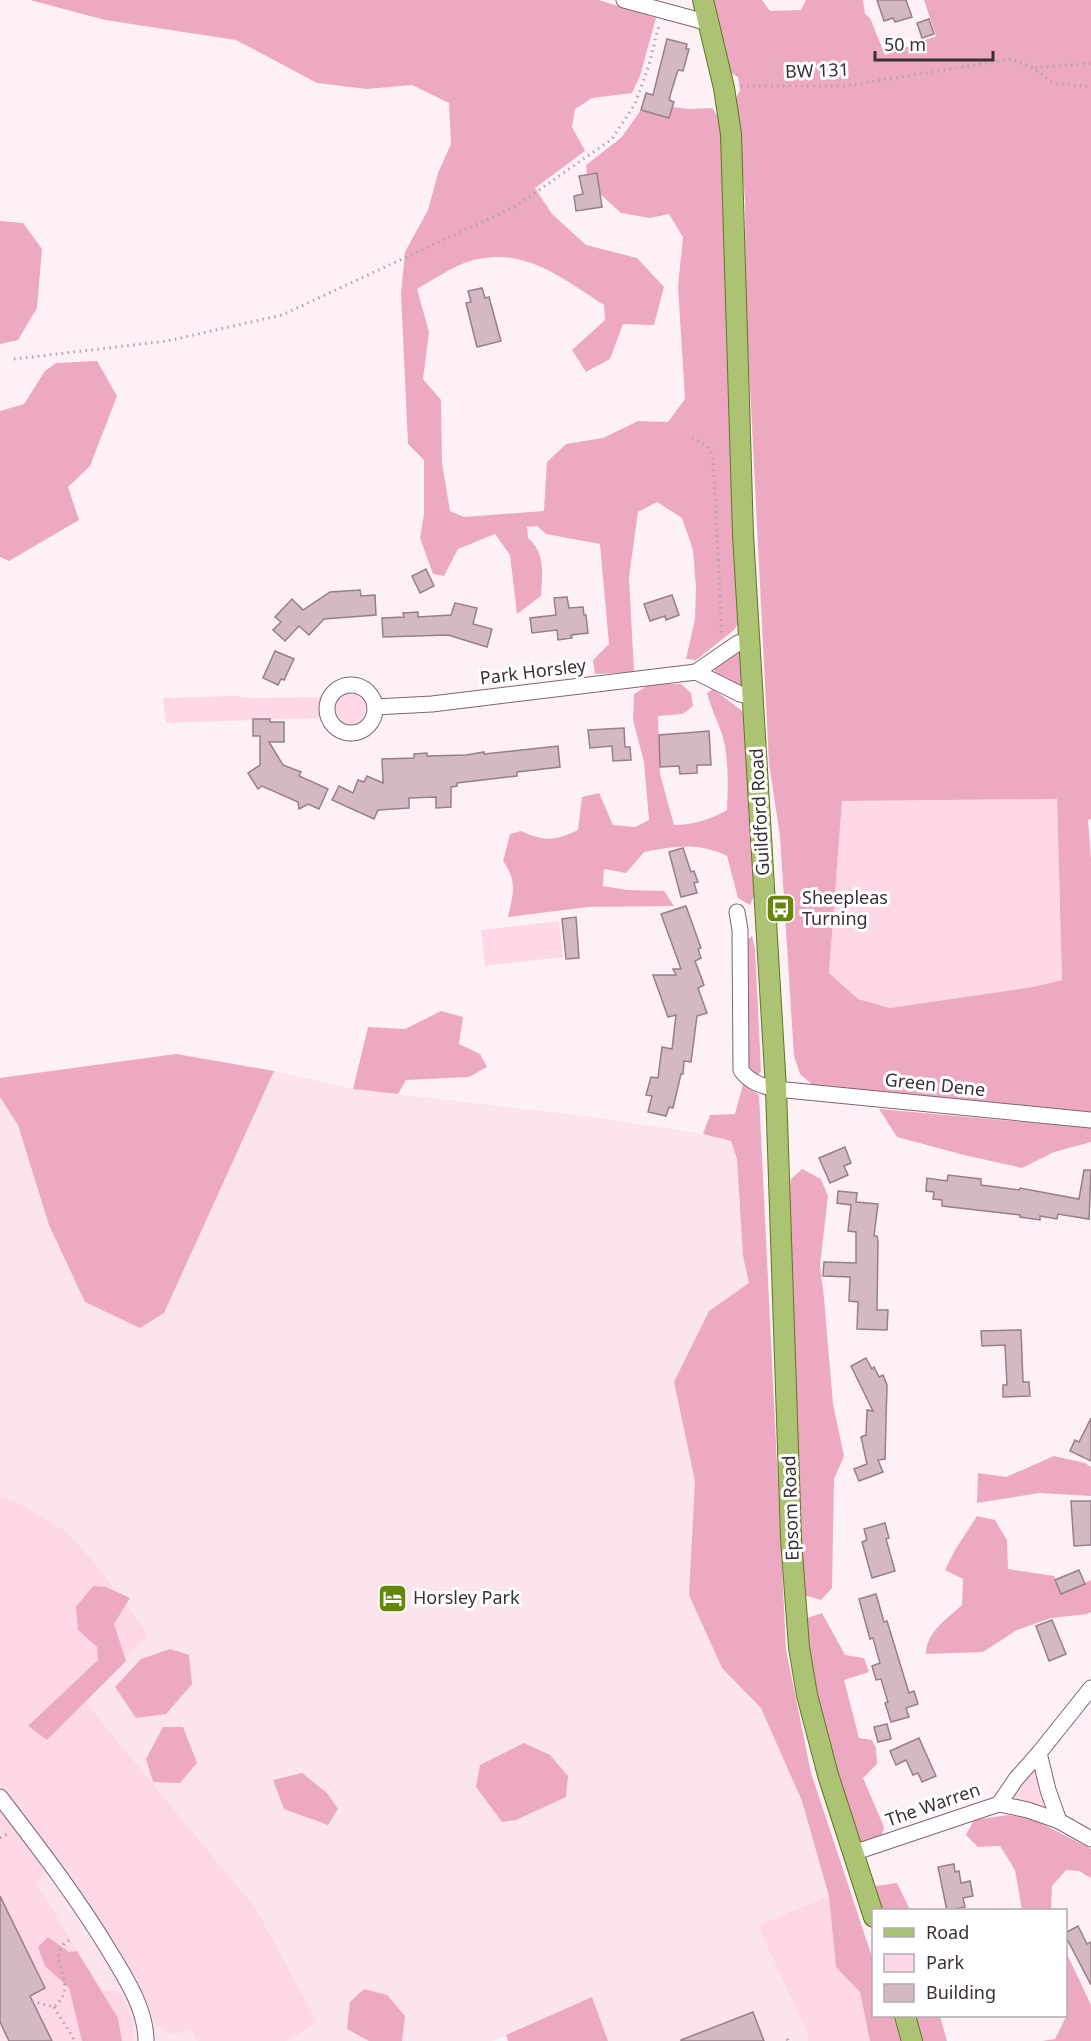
<svg xmlns="http://www.w3.org/2000/svg" width="1091" height="2041" font-family="'Noto Sans',sans-serif">
<rect width="100%" height="100%" fill="#fdf1f5"/>
<!-- built -->
<polygon fill="#fbe4eb" points="176,1054 274,1071 353,1089 594,1117 703,1134 761,1151 786,1650 811,1773 873,1960 874,2016 893,2016 901,2041 598,2041 580,2002 493,2041 0,2041 0,1078"/>
<!-- green -->
<g fill="#ffd8e5">
<circle cx="350" cy="709" r="16"/>
<polygon points="236,696 251,698 321,697 322,718 166,723 163,698"/>
<polygon points="1057,799 1062,980 1033,987 890,1008 858,999 829,973 842,801"/>
<polygon points="559,921 563,957 485,966 481,930"/>
<polygon points="0,1496 19,1503 65,1531 100,1569 148,1635 85,1702 256,1909 317,2022 286,2041 197,2041 191,2028 178,2034 168,2033 151,2020 144,2000 93,1910 62,1864 0,1785"/>
<polygon points="1033,1770 1037,1771 1045,1805 1039,1808 1014,1798 1013,1792"/>
<path d="M 0,1810 L 43,1864 C 44,1873 42,1879 35,1885 L 46,1899 L 77,1951 L 69,1952 L 48,1937 L 45,1966 L 69,1988 L 82,2041 L 52,2041 L 30,1996 L 45,1988 L 0,1896 Z"/>
<polygon points="829,1896 836,1967 860,1992 870,2041 808,2041 808,2034 758,1926"/>
<polygon points="102,1991 114,1991 121,1994 133,2021 134,2041 122,2041 118,2018"/>
</g>
<!-- forest -->
<g fill="#eda9c1" fill-rule="evenodd">
<path d="M 30,0 L 599,0 L 656,18 L 640,76 L 632,93 L 592,98 L 575,109 L 572,127 L 585,151 L 535,188 L 552,214 L 586,245 L 637,258 L 664,287 L 654,325 L 623,324 L 610,359 L 586,372 L 572,350 L 605,320 L 604,305 C 561,278 522,244 467,262 C 450,268 433,280 417,289 L 429,332 L 423,379 L 441,400 L 442,463 L 450,511 L 464,517 L 544,511 L 547,462 L 566,444 L 603,438 L 638,421 L 668,422 L 685,399 L 678,287 L 683,237 L 669,214 L 650,218 L 621,213 L 600,194 L 597,173 L 587,174 L 586,165 L 621,138 L 641,110 L 669,118 L 672,107 L 690,109 L 712,108 L 722,122 L 742,617 L 734,630 L 696,660 L 686,659 L 695,619 L 696,588 L 693,550 L 682,518 L 657,502 L 638,512 L 629,577 L 634,672 L 595,674 L 593,660 L 609,644 L 600,544 L 546,534 L 537,526 L 527,527 L 528,538 C 546,553 542,575 541,596 L 517,614 L 510,555 L 495,534 L 458,549 L 444,576 L 433,574 L 420,538 L 424,514 L 424,460 L 408,444 L 401,294 L 405,252 L 428,210 L 438,173 L 451,144 L 449,103 L 412,85 L 367,89 L 317,83 L 236,40 L 105,20 Z"/>
<path d="M 710,0 L 762,0 L 770,11 L 801,10 L 806,0 L 863,0 L 865,14 L 870,18 L 885,55 L 936,36 L 924,0 L 1091,0 L 1091,819 L 1088,820 L 1091,859 L 1091,1115 L 944,1101 L 813,1085 L 800,1074 L 794,1056 L 780,836 L 769,763 L 746,308 L 745,199 L 736,99 L 740,90 L 738,77 L 728,71 ZM 1057,799 L 1062,980 L 1033,987 L 890,1008 L 858,999 L 829,973 L 842,801 Z"/>
<polygon points="0,221 23,223 42,249 37,308 18,340 0,344"/>
<polygon points="97,361 117,396 90,466 68,487 79,520 9,561 0,557 0,411 24,404 45,371 56,363"/>
<polygon points="738,653 745,655 746,685 738,687 718,679 714,669 728,656"/>
<path d="M 650,684 L 681,684 L 691,693 L 693,706 L 683,714 L 658,716 L 660,774 L 674,825 C 693,825 711,819 727,810 C 728,787 729,756 722,734 C 717,720 711,708 707,693 L 713,689 L 741,710 L 748,722 L 754,844 L 754,896 L 750,905 L 738,898 L 727,856 C 700,842 673,846 644,852 L 626,873 L 604,869 L 603,886 L 627,890 L 664,891 L 674,906 L 588,907 L 508,917 C 513,893 518,882 503,861 L 510,834 L 521,831 C 545,842 555,841 578,830 L 582,797 L 599,793 L 613,825 L 635,827 L 649,820 L 644,762 L 633,720 L 634,694 Z"/>
<polygon points="752,936 755,948 761,1071 757,1076 746,1069 744,943"/>
<polygon points="441,1011 463,1017 459,1044 480,1054 487,1067 469,1077 406,1080 398,1094 353,1089 368,1027 405,1029"/>
<polygon points="176,1054 274,1071 164,1313 140,1328 85,1302 49,1225 18,1125 0,1097 0,1078"/>
<polygon points="743,1084 759,1095 786,1650 811,1773 873,1960 874,2016 893,2016 901,2041 870,2041 860,1992 836,1967 829,1896 802,1801 761,1708 722,1668 689,1595 695,1481 674,1382 709,1311 749,1283 743,1256 737,1159 731,1141 703,1134 710,1115 735,1114"/>
<polygon points="879,1109 1091,1128 1091,1142 1054,1152 1022,1168 964,1155 897,1137"/>
<polygon points="802,1169 821,1179 828,1196 820,1265 824,1298 833,1404 844,1456 834,1479 832,1588 821,1600 804,1595 797,1527 787,1206 791,1179"/>
<polygon points="1054,1456 1085,1463 1091,1467 1091,1496 1039,1493 977,1503 978,1473 1006,1477"/>
<path d="M 977,1516 L 995,1520 L 1007,1540 L 1008,1569 L 1054,1576 L 1061,1594 L 1091,1580 L 1091,1612 L 1087,1614 L 1051,1618 L 1017,1630 L 983,1652 L 926,1654 C 926,1632 947,1619 962,1605 L 963,1579 L 945,1570 L 955,1550 Z"/>
<polygon points="93,1586 106,1587 130,1598 114,1624 126,1661 47,1740 28,1726 98,1660 97,1647 78,1630 76,1607"/>
<polygon points="822,1613 845,1655 864,1658 869,1672 844,1680 859,1738 872,1740 876,1748 877,1764 863,1778 884,1827 882,1835 862,1843 855,1841 813,1698 804,1619"/>
<polygon points="170,1649 189,1655 192,1684 166,1714 136,1718 115,1687 141,1659"/>
<polygon points="163,1727 183,1727 197,1763 180,1783 153,1782 146,1759"/>
<polygon points="524,1743 550,1755 568,1776 566,1797 516,1820 502,1822 476,1787 480,1765"/>
<polygon points="302,1773 327,1793 338,1809 328,1825 284,1809 273,1780"/>
<polygon points="1008,1815 1035,1820 1091,1849 1091,1878 1079,1871 1066,1870 1052,1886 1051,1910 1022,1910 1015,1870 1000,1846 978,1847 966,1835 974,1820"/>
<polygon points="897,1883 909,1908 916,1910 878,1910 874,1897 876,1886"/>
<polygon points="48,1937 69,1952 77,1951 118,2018 122,2041 82,2041 69,1988 45,1966 38,1947"/>
<polygon points="1066,1952 1091,2005 1091,2041 1042,2041 1055,2039 1068,2013 1066,2008"/>
<polygon points="364,1989 387,1995 405,2016 402,2041 369,2041 347,2029 350,2002"/>
<polygon points="592,1997 608,2041 508,2041 506,2035"/>
<polygon points="911,2016 940,2016 947,2041 919,2041"/>
</g>
<!-- building -->
<g fill="#d5b9c2" stroke="#987f87" stroke-width="1.5">
<polygon points="877,0 906,0 912,17 895,22 893,18 884,21"/>
<polygon points="929,19 934,34 922,38 917,23"/>
<polygon points="667,39 687,44 686,49 689,49 683,71 678,70 672,89 669,100 674,102 669,118 641,110 646,93 653,95"/>
<polygon points="597,173 602,207 576,211 574,196 583,194 579,176"/>
<polygon points="482,288 485,298 489,297 501,341 477,347 466,303 471,302 468,291"/>
<polygon points="426,569 434,586 420,593 412,576"/>
<polygon points="360,590 361,596 375,595 376,615 324,619 309,635 299,626 285,641 273,630 281,622 275,617 292,599 303,610 330,592"/>
<polygon points="672,595 679,615 666,620 665,616 650,621 644,604"/>
<polygon points="567,597 569,608 583,607 584,615 586,615 588,633 571,635 572,638 558,640 557,630 532,633 530,618 556,615 554,598"/>
<polygon points="455,603 477,608 473,624 492,629 487,647 448,635 383,637 382,618 404,617 403,613 418,612 418,617 451,615"/>
<polygon points="275,651 294,659 284,680 281,679 278,685 263,678"/>
<polygon points="253,719 270,719 270,722 284,722 284,742 269,742 283,765 301,772 299,776 328,789 319,809 308,804 299,809 298,802 262,786 258,789 248,773 260,765 260,736 253,736"/>
<polygon points="624,728 625,747 630,747 631,760 613,761 612,746 590,748 588,730"/>
<polygon points="709,731 711,765 697,765 697,773 680,774 679,766 660,767 659,735"/>
<polygon points="558,746 560,767 517,772 517,776 457,783 457,786 451,787 451,807 436,808 436,797 409,798 409,808 378,810 374,819 332,800 339,786 353,793 358,780 364,782 367,776 383,783 382,759 414,758 414,754 427,753 427,756 466,755 484,752 484,754"/>
<polygon points="683,848 691,872 694,871 698,882 694,883 697,893 681,897 669,852"/>
<polygon points="686,906 701,948 698,949 701,958 695,961 704,985 698,988 707,1013 697,1016 691,1062 684,1061 683,1074 681,1074 673,1108 669,1107 666,1116 648,1112 652,1096 646,1095 651,1077 658,1078 662,1047 672,1049 676,1015 668,1017 653,975 676,975 673,969 681,969 661,914"/>
<polygon points="576,917 579,958 566,959 562,919"/>
<polygon points="845,1147 851,1163 844,1166 848,1175 830,1183 819,1158"/>
<polygon points="1084,1170 1091,1170 1089,1219 1058,1214 1057,1219 1040,1216 1040,1220 1020,1217 1020,1215 942,1206 942,1200 933,1199 934,1192 926,1191 927,1178 947,1181 948,1175 981,1179 981,1185 1019,1190 1020,1188 1079,1199"/>
<polygon points="838,1191 857,1193 856,1202 878,1204 874,1236 877,1236 878,1241 877,1310 888,1310 887,1330 857,1329 858,1302 849,1301 850,1277 823,1276 824,1262 856,1263 856,1232 848,1231 851,1205 837,1203"/>
<polygon points="1021,1330 1023,1382 1029,1382 1030,1396 1003,1397 1003,1385 1007,1385 1005,1345 982,1346 981,1331"/>
<polygon points="866,1358 872,1369 874,1367 879,1377 883,1375 887,1385 885,1459 878,1460 883,1472 859,1481 854,1469 867,1464 861,1437 866,1435 867,1410 873,1411 851,1366"/>
<polygon points="1091,1418 1091,1461 1070,1451 1075,1440 1079,1442"/>
<polygon points="1071,1501 1091,1501 1091,1545 1074,1546"/>
<polygon points="885,1523 889,1538 886,1539 895,1571 872,1578 862,1542 867,1540 864,1529"/>
<polygon points="1079,1570 1085,1584 1061,1594 1055,1580"/>
<polygon points="876,1594 884,1622 887,1621 909,1693 914,1691 918,1704 906,1708 909,1717 891,1722 885,1703 888,1702 881,1679 876,1680 872,1666 880,1663 873,1638 870,1639 859,1599"/>
<polygon points="1052,1620 1066,1654 1049,1661 1036,1626"/>
<polygon points="887,1724 891,1739 878,1742 874,1727"/>
<polygon points="919,1738 936,1776 922,1782 918,1773 913,1775 906,1760 896,1765 890,1751"/>
<polygon points="954,1864 955,1872 959,1871 961,1883 970,1881 973,1896 963,1898 965,1907 947,1911 938,1867"/>
<polygon points="0,1896 45,1988 30,1996 52,2041 9,2041 0,2022"/>
<polygon points="1078,1926 1087,1944 1091,1942 1091,1985 1065,1935 1065,1933"/>
<polygon points="753,2012 764,2041 681,2041 681,2040"/>
</g>
<g fill="none" stroke-linecap="round" stroke-linejoin="round">
<defs>
<g id="minor">
<polyline points="624,0 709,23"/>
<polyline points="696,672 738,643 750,639"/>
<circle cx="351" cy="709" r="24"/>
<polyline points="375,707 432,704 696,672 740,694 753,697"/>
<path d="M 737,912 L 740,930 L 741,1070 C 749,1082 762,1086 776,1089 L 1091,1120"/>
<polyline points="1039,1753 1048,1790 1059,1821"/>
<path d="M 0,1797 C 39,1848 77,1897 110,1952 C 126,1979 146,2009 146,2041"/>
<polyline points="999,1804 1016,1779 1039,1753 1091,1688"/>
<polyline points="853,1853 999,1804 1028,1810 1059,1821 1091,1839"/>
</g>
<g id="major">
<polyline points="703,0 724,88 731,134 743,535 776,1089 791,1539 799,1647 807,1695 828,1775 874,1917"/>
<polyline points="905,2016 912,2041"/>
</g>
</defs>
<!-- minor casing -->
<use href="#minor" stroke="#7e666e" stroke-width="17"/>
<!-- major casing -->
<use href="#major" stroke="#607620" stroke-width="22"/>
<!-- path -->
<g stroke="#b0a4a8" stroke-width="3" stroke-dasharray="1.5 4.5" stroke-linecap="butt">
<polyline points="1035,68 1091,63"/>
<polyline points="741,86 845,86 1012,59 1033,68 1053,83 1091,87"/>
<polyline points="14,359 167,341 282,315 516,206 612,139 635,104 649,65 659,25"/>
<polyline points="692,438 707,446 713,456 722,637"/>
<polyline points="0,1838 9,1833"/>
<path d="M 32,2001 L 54,2007 C 80,1985 49,1966 62,1947 C 64,1943 69,1940 73,1938"/>
<polyline points="54,2007 75,2041"/>
<polyline points="787,2039 788,2041"/>
</g>
<!-- minor -->
<use href="#minor" stroke="#fff" stroke-width="15"/>
<!-- major -->
<use href="#major" stroke="#acc373" stroke-width="20"/>
</g>
<!-- icons -->
<defs>
<symbol id="bus-square" viewBox="-11 -11 22 22"><rect x="-9" y="-9" width="18" height="18" rx="4" fill="#65880b" stroke="#fff"/><path d="M-5-6H5V4H4V6H2V4H-2V6H-4V4H-5ZM-3.5-4V0h7V-4ZM-3.5 1.2v1.5H-2V1.2ZM2 1.2v1.5H3.5V1.2Z" fill="#fff"/></symbol>
<symbol id="hotel-square" viewBox="-11 -11 22 22"><rect x="-9" y="-9" width="18" height="18" rx="4" fill="#65880b" stroke="#fff"/><path d="M-6-4.5h1.5V1H6V5H4.5V3h-9V5H-6ZM-4 0a1.8 1.8 0 1 1 3.6 0ZM.5 0V-2.5h3Q6-2.5 6 0Z" fill="#fff"/></symbol>
</defs>
<g fill-rule="evenodd">
<use href="#bus-square" x="764" y="892" width="33" height="33"/>
<use href="#hotel-square" x="376" y="1582" width="33" height="33"/>
</g>
<g text-anchor="middle" stroke-width="6" stroke-linejoin="round" paint-order="stroke">
<!-- street labels -->
<g font-size="18" fill="#3b3033" stroke="#fff">
<text transform="translate(817 71) rotate(-2)" y="6">BW 131</text>
<text transform="translate(533 672) rotate(-7)" y="6">Park Horsley</text>
<text transform="translate(760 812) rotate(-93)" y="6">Guildford Road</text>
<text transform="translate(935 1085) rotate(6)" y="6">Green Dene</text>
<text transform="translate(791 1508) rotate(-92)" y="6">Epsom Road</text>
<text transform="translate(933 1805) rotate(-19)" y="6">The Warren</text>
</g>
<!-- poi labels -->
<g font-size="18" fill="#3b3033" stroke="#fff" text-anchor="start">
<text x="802" y="904">Sheepleas<tspan x="802" dy="21">Turning</tspan></text>
<text x="413" y="1604">Horsley Park</text>
</g>
</g>
<!-- legend -->
<rect x="872" y="1909" width="195" height="108" fill="#ffffff" stroke="#b1acad" stroke-width="1.5"/>
<rect x="884" y="1928" width="30" height="9" fill="#acc373" stroke="#b1acad" stroke-width="1.5"/>
<text x="926" y="1939" font-size="18" fill="#3b3033">Road</text>
<rect x="884" y="1954" width="30" height="18" fill="#ffd8e5" stroke="#b1acad" stroke-width="1.5"/>
<text x="926" y="1969" font-size="18" fill="#3b3033">Park</text>
<rect x="884" y="1984" width="30" height="18" fill="#d5b9c2" stroke="#b1acad" stroke-width="1.5"/>
<text x="926" y="1999" font-size="18" fill="#3b3033">Building</text>
<!-- scale -->
<path d="M875 51v9h118v-9" fill="none" stroke="#3b3033" stroke-width="3"/>
<text x="884" y="51" font-size="18" fill="#3b3033" stroke="#ffffff" stroke-width="4.5" paint-order="stroke">50 m</text>
</svg>
